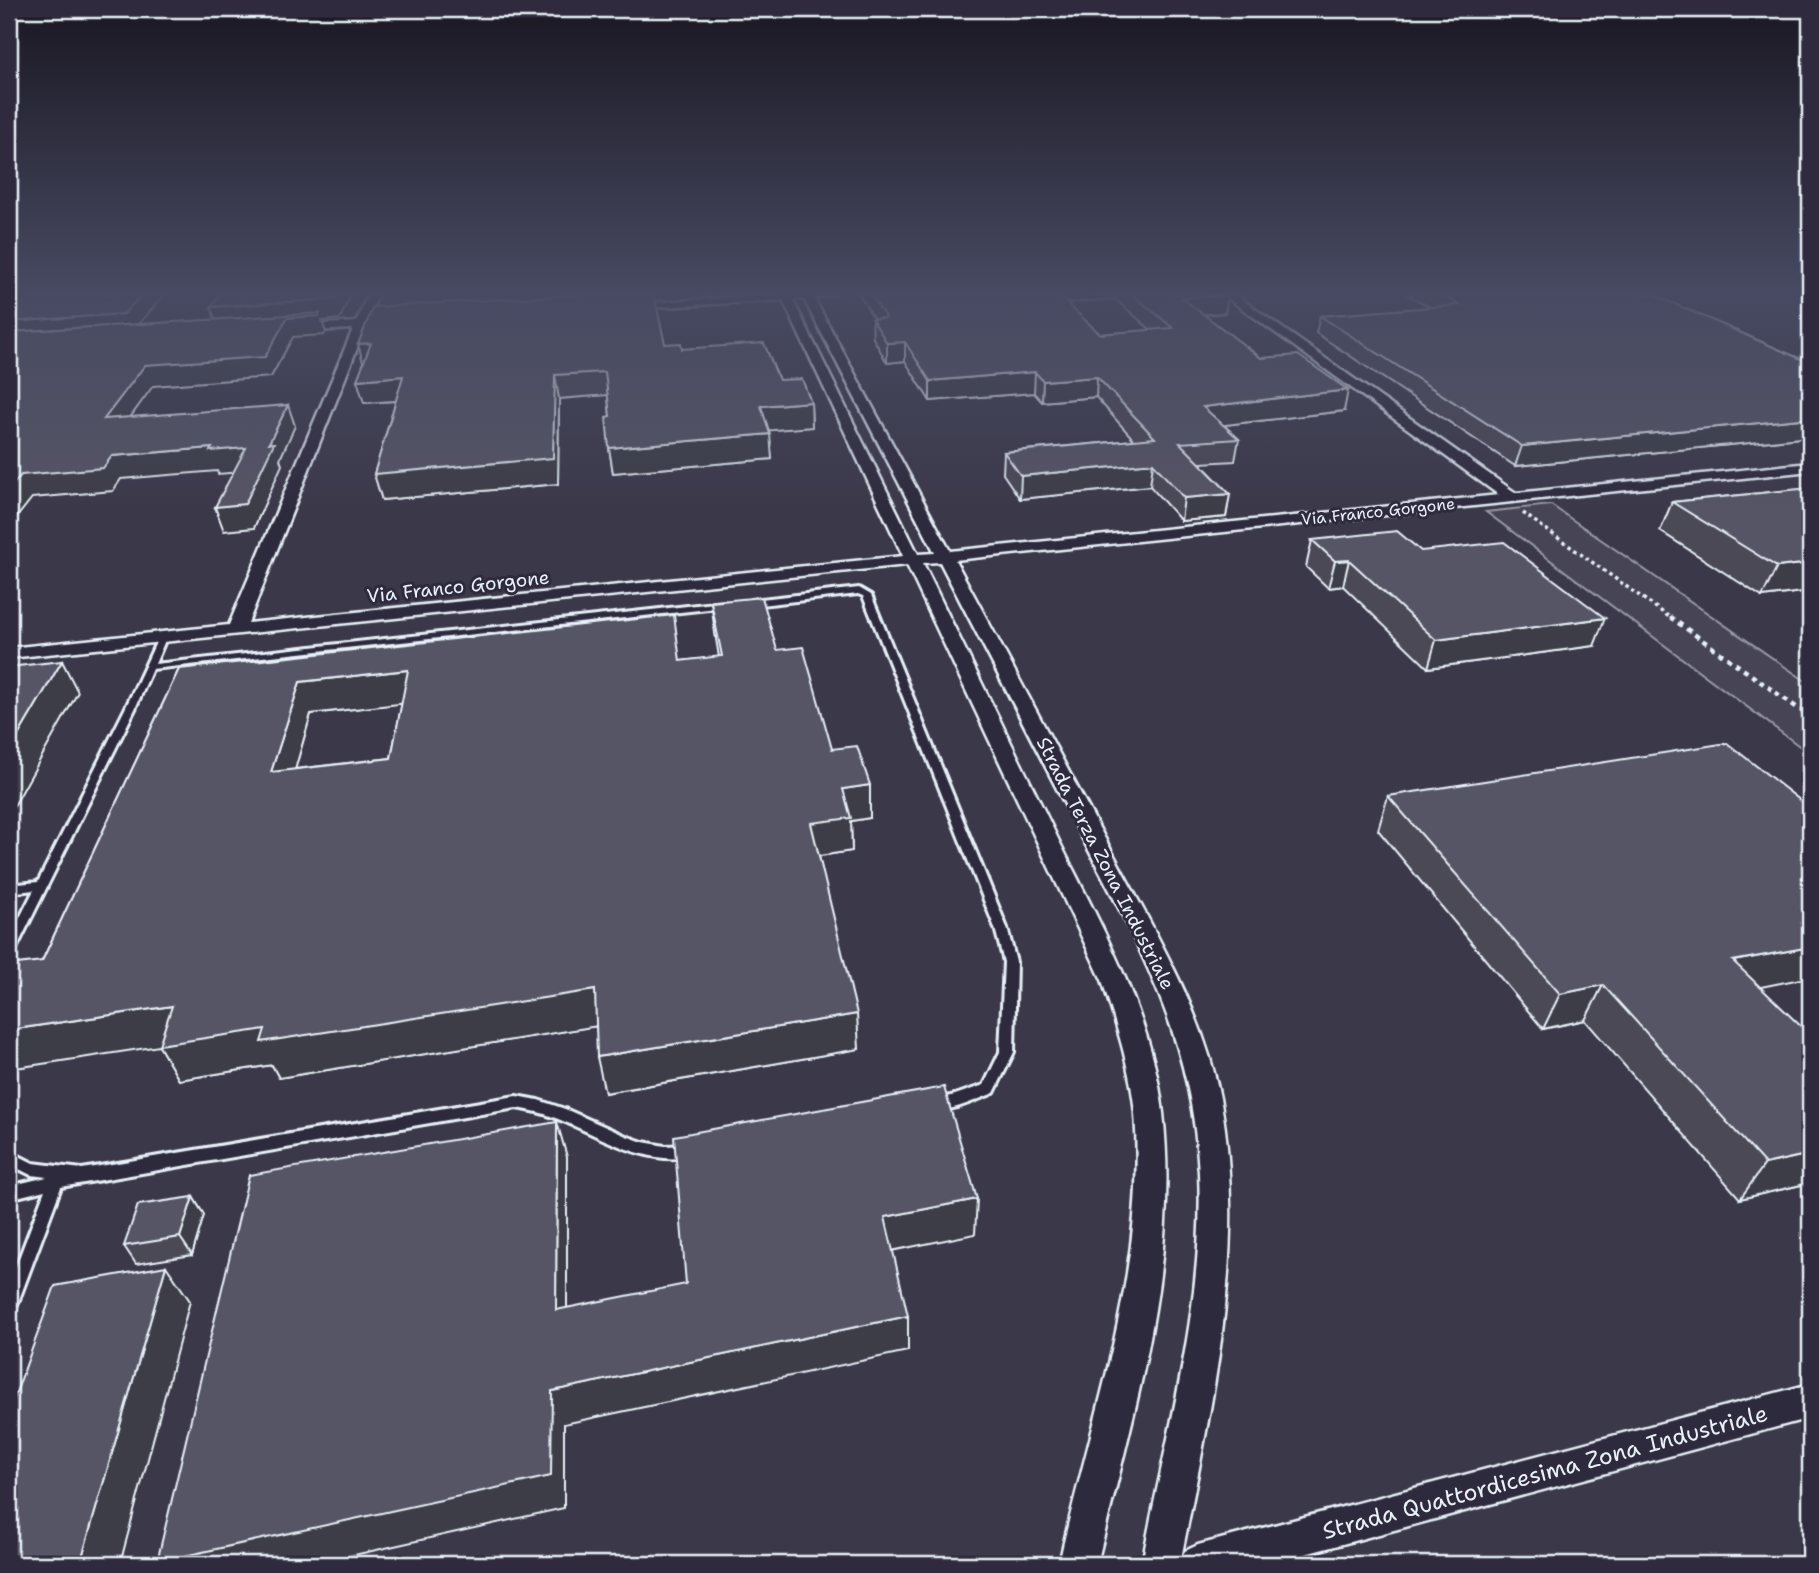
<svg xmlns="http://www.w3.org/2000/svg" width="1819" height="1573" font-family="'Shantell Sans',sans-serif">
<rect width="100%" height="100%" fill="#2f2a3d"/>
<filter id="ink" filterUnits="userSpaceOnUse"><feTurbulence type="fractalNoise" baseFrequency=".0143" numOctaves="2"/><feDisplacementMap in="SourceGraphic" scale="14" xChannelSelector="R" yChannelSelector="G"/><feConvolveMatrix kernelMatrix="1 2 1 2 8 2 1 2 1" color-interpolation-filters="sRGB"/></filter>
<g filter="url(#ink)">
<!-- built -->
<rect fill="#3b3749" x="9" y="294" width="1801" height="1270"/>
<!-- green -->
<polygon fill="#464455" stroke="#979aa6" stroke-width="2" points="1551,505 1810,684 1810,754 1486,512"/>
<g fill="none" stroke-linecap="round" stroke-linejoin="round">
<defs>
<g id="service">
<path d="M 859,588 L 871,595 L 1007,928 L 1016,962 L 1014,1052 L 994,1093 C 975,1100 949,1114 929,1109 L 927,1105 L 929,1101 L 955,1095 L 984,1085 L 1000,1052 L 1004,962 L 995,928 L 863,596 L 858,594 L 751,606 L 747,603 L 751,600 Z"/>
<polygon points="724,602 727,603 727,607 152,669 135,709 15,951 13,954 9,955 9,939 34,890 9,893 9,885 38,882 125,709 159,636 165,636 166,638 155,664"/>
<path d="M 516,1096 L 538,1100 L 565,1109 L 626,1136 L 643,1142 L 665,1146 L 688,1145 L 693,1147 L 695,1151 L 693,1155 C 650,1170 592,1131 553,1117 C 541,1112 529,1110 516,1108 L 61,1187 L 17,1305 L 15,1310 L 9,1313 L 9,1285 L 45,1190 L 9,1199 L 9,1186 L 47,1177 L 31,1175 L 9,1164 L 9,1151 L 33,1163 L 82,1169 Z"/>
</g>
<path id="minor" d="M 368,294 L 378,294 L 367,321 L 392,320 L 397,323 L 392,326 L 365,328 L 248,623 L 903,556 L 783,300 L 626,309 L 625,307 L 630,304 L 780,294 L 836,294 L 814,298 L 950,551 L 1499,495 L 1222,294 L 1234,294 L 1516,493 L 1810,463 L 1810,471 L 955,560 C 1007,656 1058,752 1110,848 C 1153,929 1204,1011 1221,1103 C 1248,1255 1210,1410 1181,1559 L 1185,1551 L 1198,1545 L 1810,1384 L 1810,1418 L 1268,1564 L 1142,1564 C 1166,1435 1205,1306 1199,1173 C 1192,1034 1137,943 1075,824 C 1030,736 985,649 940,562 L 923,563 C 968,656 1014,748 1059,841 C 1102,928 1152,1015 1163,1113 C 1180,1265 1132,1418 1097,1564 L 1059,1564 C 1092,1415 1147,1270 1135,1114 C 1131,1069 1116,1024 1102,980 L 907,565 L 9,658 L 9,648 L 229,625 L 353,329 L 295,332 L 290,329 L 295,326 L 356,322 ZM 804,299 L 935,553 L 918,554 L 793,300 Z"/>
</defs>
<!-- service casing -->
<use href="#service" stroke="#e8f1f8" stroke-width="6"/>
<!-- minor casing -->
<use href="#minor" stroke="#e8f1f8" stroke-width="5"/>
<!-- path-far1 -->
<polyline stroke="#e8f1f8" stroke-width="3.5" stroke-dasharray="3.5 3.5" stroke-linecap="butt" points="1523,513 1672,619"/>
<!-- path -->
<polyline stroke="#e8f1f8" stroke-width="4.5" stroke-dasharray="5 5" stroke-linecap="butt" points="1670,617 1810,717"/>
<!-- service -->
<use href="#service" fill="#2f2a3d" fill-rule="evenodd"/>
<!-- minor -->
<use href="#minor" fill="#2f2a3d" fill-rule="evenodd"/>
</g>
<!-- wall -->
<g fill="#4b4957" stroke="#e8f1f8" stroke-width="2" fill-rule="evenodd">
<path d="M 859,294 L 1227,294 L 1225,313 L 1204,315 L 1261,358 L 1344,411 L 1224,425 L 1239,439 L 1235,461 L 1200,463 L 1230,494 L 1226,517 L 1181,521 L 1150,486 L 1020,499 L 1003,474 L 1004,452 L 1134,440 L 1096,397 L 1042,402 L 1034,393 L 930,401 L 905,361 L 887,363 L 873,338 L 872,319 L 874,319 ZM 1115,299 L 1151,330 L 1100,334 L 1066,303 Z"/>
<polygon points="1406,294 1652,294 1810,363 1810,437 1515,466 1316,333 1320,316 1430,307"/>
<polygon points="665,344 779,380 811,402 812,427 769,430 772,459 613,473 609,448 610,416 608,395 559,399 558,484 382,500 374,474 396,401 364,403"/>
<polygon points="1810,488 1810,591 1762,597 1660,531 1672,502"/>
<polygon points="1312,540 1421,551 1594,646 1428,668 1343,586 1328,588 1306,567"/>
<path d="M 711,602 L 777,650 L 870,818 L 851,821 L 852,851 L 819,856 L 859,1049 L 605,1093 L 596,1026 L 279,1078 L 272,1065 L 179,1080 L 159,1046 L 42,961 L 179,669 L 680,661 L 719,657 L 715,633 ZM 402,703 L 391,758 L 295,769 L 311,714 Z"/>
<polygon points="1388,796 1760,987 1810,1183 1740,1199 1585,1020 1543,1029 1378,830"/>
<polygon points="193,1197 204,1215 192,1255 136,1264 124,1246"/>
</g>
<!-- shaded-wall -->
<g fill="#3d3c47" stroke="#e8f1f8" stroke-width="2">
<polygon points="142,294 165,294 131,333 9,342 9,322"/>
<polygon points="337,294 351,294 340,319 322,321 326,332 324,335 293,337 271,377 153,386 113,441 104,419 145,365 218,328 211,307"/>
<polygon points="1048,294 1116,294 1115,299 1047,304"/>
<polygon points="1228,295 1225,313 1180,316 1182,298"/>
<polygon points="905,342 905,361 887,363 887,343"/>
<polygon points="371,343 364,366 358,344"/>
<polygon points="1035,372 1034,393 930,401 930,381"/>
<polygon points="555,375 559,399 558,484 382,500 374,474"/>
<polygon points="403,376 409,400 364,403 357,380"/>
<polygon points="1097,377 1096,397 1042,402 1043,381"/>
<polygon points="1348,390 1344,411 1200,428 1203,407"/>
<polygon points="811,402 812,427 762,431 761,406"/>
<polygon points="288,405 295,426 280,459 282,465 254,528 224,531 215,507 269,443"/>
<polygon points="1810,418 1810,437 1515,466 1522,446"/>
<polygon points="770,434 772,459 613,473 609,448"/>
<polygon points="212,448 246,448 253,471 218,474 217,471 121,479 113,491 32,498 9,527 9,489 21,475 112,456"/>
<polygon points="1153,463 1150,486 1020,499 1021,476"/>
<polygon points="1230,494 1226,517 1181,521 1184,498"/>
<polygon points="1349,560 1343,586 1328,588 1335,561"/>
<polygon points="1810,563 1810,591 1762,597 1777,567"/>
<polygon points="1605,618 1594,646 1428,668 1436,640"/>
<polygon points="62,661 78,692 9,815 9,751"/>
<polygon points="408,670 417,702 311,714 285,805 271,772 300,682"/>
<polygon points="870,785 870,818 851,821 852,851 813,857 811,823 843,789"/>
<polygon points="1810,947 1810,977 1712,997 1733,961"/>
<polygon points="1603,985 1585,1020 1543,1029 1560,994"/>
<polygon points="595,990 604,1025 279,1078 272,1065 179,1080 159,1046 9,1069 9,1030 172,1006 265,1029"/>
<polygon points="857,1014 859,1049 605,1093 597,1057"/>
<polygon points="557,1122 567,1157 567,1345 556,1310"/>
<polygon points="1810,1154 1810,1183 1740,1199 1765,1164"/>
<polygon points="193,1197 204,1215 192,1255 180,1237"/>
<polygon points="977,1199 975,1234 886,1252 885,1217"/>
<polygon points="166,1266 190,1301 120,1564 80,1564"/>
<polygon points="908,1316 908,1351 564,1424 564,1508 314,1564 159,1564 157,1562 552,1391"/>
</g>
<!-- building -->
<g fill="#575565" stroke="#e8f1f8" stroke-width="2" fill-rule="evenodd">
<polygon points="9,294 142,294 124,314 9,322"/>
<polygon points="220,294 337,294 335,299 211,307"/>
<polygon points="588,294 654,294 665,344 681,343 682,349 764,343 779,380 802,379 811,402 761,406 770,434 609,448 606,417 610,416 605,372 555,375 553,458 374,474 403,376 357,380 371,343 358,344 373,307"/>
<polygon points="870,294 1057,294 1100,334 1173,328 1132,294 1227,294 1228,295 1182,298 1261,358 1298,355 1348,390 1203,407 1239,439 1180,443 1230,494 1184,498 1153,463 1021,476 1004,452 1155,438 1097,377 1043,381 1035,372 930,381 905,342 887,343 872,319 886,318"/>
<polygon points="1440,294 1652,294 1810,363 1810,418 1522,446 1320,316 1460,305"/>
<polygon points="320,313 319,316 287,318 265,357 145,365 104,419 288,405 269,443 274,443 245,504 215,507 246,448 210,451 212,448 112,456 103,468 21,475 9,489 9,332"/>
<polygon points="1810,488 1810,563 1777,567 1672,502"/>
<polygon points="1397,531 1421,551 1504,542 1605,618 1436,640 1349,560 1335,561 1312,540"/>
<path d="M 762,597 L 777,650 L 803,647 L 832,749 L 857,746 L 870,785 L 843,789 L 851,818 L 811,823 L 857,1014 L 597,1057 L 595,990 L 261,1042 L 265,1029 L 159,1045 L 172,1006 L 9,1030 L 9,965 L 42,961 L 179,669 L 674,615 L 680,661 L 722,656 L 711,602 ZM 408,670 L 391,758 L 271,772 L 300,682 Z"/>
<polygon points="62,661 9,751 9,667"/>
<polygon points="1727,743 1810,808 1810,947 1733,961 1810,1035 1810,1154 1765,1164 1603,985 1560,994 1388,796"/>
<polygon points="944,1087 977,1199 885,1217 908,1316 552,1391 551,1476 157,1562 249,1175 557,1122 556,1310 686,1284 674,1136"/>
<polygon points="193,1197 180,1237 124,1246 138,1205"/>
<polygon points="166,1266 80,1564 9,1564 9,1412 55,1286"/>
</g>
</g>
<!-- sky -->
<linearGradient id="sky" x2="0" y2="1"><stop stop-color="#1a1722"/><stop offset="0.57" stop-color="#474a62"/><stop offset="1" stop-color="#474a62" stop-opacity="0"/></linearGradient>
<rect width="1819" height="514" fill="url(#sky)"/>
<g text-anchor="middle" stroke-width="6" stroke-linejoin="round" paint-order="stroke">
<!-- far-street labels -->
<g font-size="16" fill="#e8f1f8" stroke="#2f2a3d">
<text transform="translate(1378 511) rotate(-6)" y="6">Via Franco Gorgone</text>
</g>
<!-- street labels -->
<g font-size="19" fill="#e8f1f8" stroke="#2f2a3d">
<text transform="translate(458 586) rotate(-6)" y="7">Via Franco Gorgone</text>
<text transform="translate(1106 863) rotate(63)" y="7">Strada Terza Zona Industriale</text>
</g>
<!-- near-street labels -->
<g font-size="23" fill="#e8f1f8" stroke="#2f2a3d">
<text transform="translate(1545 1472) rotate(-15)" y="8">Strada Quattordicesima Zona Industriale</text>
</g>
</g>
<!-- margin -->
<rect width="1819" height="1573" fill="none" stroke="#2f2a3d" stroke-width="35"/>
<rect x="18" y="18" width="1784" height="1538" fill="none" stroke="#e8f1f8" stroke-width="2.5" filter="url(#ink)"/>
</svg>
